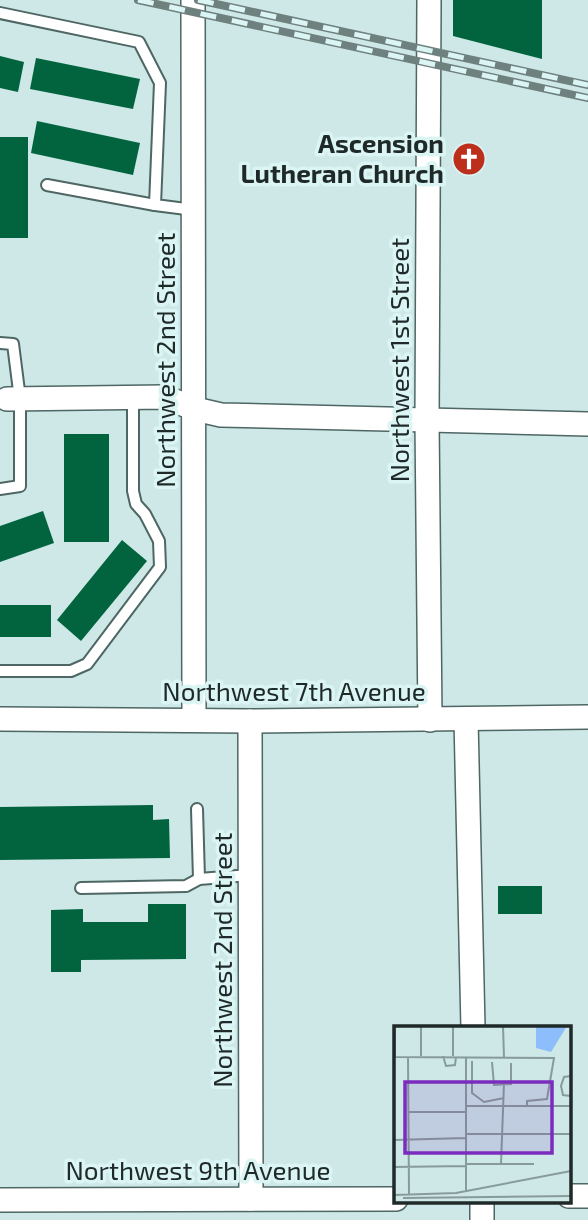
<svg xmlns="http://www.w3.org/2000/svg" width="588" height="1220" font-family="'Exo 2',sans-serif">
<rect width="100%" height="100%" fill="#cde8e6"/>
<!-- building -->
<g fill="#01643f">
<polygon points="453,0 542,0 542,59 453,36"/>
<polygon points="0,56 24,62 18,92 0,88"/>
<polygon points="36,58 140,79 133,109 30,89"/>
<polygon points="37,121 140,143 133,175 31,153"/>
<rect x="0" y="137" width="28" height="101"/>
<rect x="64" y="434" width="45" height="108"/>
<polygon points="43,511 54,543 0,562 0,526"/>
<polygon points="122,540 147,561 81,641 57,620"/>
<rect x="0" y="605" width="51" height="32"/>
<polygon points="153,805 153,820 169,819 170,858 0,860 0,807"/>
<rect x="498" y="886" width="44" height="28"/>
<polygon points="148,904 186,904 186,959 81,960 81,972 51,972 51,910 83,909 83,922 148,922"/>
</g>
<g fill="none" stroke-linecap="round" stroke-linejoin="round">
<defs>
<g id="service">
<polyline points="0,13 139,42 160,83 155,205 194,210"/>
<polyline points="47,185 155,205"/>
<polyline points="0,343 13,344 20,399 20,486 0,489"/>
<polyline points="0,671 71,671 87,664 160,567 159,541 145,514 136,504 133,491 133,397"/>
<polyline points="197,809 199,879"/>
<polyline points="81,888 186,886 199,879 250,875"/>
</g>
<g id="minor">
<polyline points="193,0 194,720"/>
<polyline points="429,0 427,421 430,720"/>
<polyline points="7,399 165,397 195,409 221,415 588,424"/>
<polyline points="0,719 250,721 588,717"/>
<polyline points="466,719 473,1028"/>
<polyline points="250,721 251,1199"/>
<polyline points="569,1196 588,1196"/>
<polyline points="0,1200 396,1199"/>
<polyline points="482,1201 482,1220"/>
</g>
</defs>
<!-- service casing -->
<use href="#service" stroke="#4e6664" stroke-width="14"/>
<!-- minor casing -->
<use href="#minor" stroke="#4e6664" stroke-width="26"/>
<!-- service -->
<use href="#service" stroke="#fff" stroke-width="10"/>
<!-- minor -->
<use href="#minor" stroke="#fff" stroke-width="23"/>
<defs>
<g id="rail">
<polyline points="138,0 588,98"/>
<polyline points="198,0 588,85"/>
</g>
</defs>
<!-- rail casing -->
<use href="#rail" stroke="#6f817f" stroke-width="8"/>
<!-- rail -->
<use href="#rail" stroke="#daf5f3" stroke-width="5" stroke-dasharray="16" stroke-linecap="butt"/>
</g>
<!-- icons -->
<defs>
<symbol id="church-disc" viewBox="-11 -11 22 22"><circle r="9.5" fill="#bc2f1d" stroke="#daf5f3"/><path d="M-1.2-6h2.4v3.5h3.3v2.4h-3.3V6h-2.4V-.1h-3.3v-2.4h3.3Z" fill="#fff"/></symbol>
</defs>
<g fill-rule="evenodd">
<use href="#church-disc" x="450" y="140" width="38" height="38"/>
</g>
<g text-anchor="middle" stroke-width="7" stroke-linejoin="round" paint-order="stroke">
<!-- poi labels -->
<g font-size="26" font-weight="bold" fill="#1f2928" stroke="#daf5f3" text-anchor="end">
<text x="444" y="153">Ascension<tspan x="444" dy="30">Lutheran Church</tspan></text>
</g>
<!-- street labels -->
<g font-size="26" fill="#1f2928" stroke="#daf5f3">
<text transform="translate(166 360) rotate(-90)" y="9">Northwest 2nd Street</text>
<text transform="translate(400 360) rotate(-90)" y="9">Northwest 1st Street</text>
<text x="294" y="701">Northwest 7th Avenue</text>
<text transform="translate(223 960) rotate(-90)" y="9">Northwest 2nd Street</text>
<text x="198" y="1180">Northwest 9th Avenue</text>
</g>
</g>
<!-- overview -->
<g transform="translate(394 1026)">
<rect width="177" height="177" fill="#cde8e6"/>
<path d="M 142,0 L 173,0 L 157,26 L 142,22 Z" fill="#8ebdfb"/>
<path fill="none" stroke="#879c9a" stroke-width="2" d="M 1,0 L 1,31M 109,0 L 110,32M 27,30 L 27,0M 49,30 L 52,40 L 61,39 L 62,31M 59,30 L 59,0M 0,31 L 160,32 L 153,73 L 133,75 L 133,80M 14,31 L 15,168M 78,35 L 78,67 L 90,76 L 110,72M 98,36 L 100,59 L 117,58 L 117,37M 177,50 L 170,51 L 167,60 L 169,69 L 177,70M 71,80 L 177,80M 14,86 L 71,86M 71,108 L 177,108M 0,114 L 72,112M 72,138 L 140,138M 107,138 L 110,57M 0,141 L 72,140M 72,166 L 72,31M 0,169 L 62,167 L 177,145M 9,172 L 177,170"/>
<path fill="#7b2cbf" fill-opacity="0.15" stroke="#7b2cbf" stroke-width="3.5" d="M 11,56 L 158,56 L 158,127 L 11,127 Z"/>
<rect width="177" height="177" fill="none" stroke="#1f2928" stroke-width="3.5"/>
</g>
</svg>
